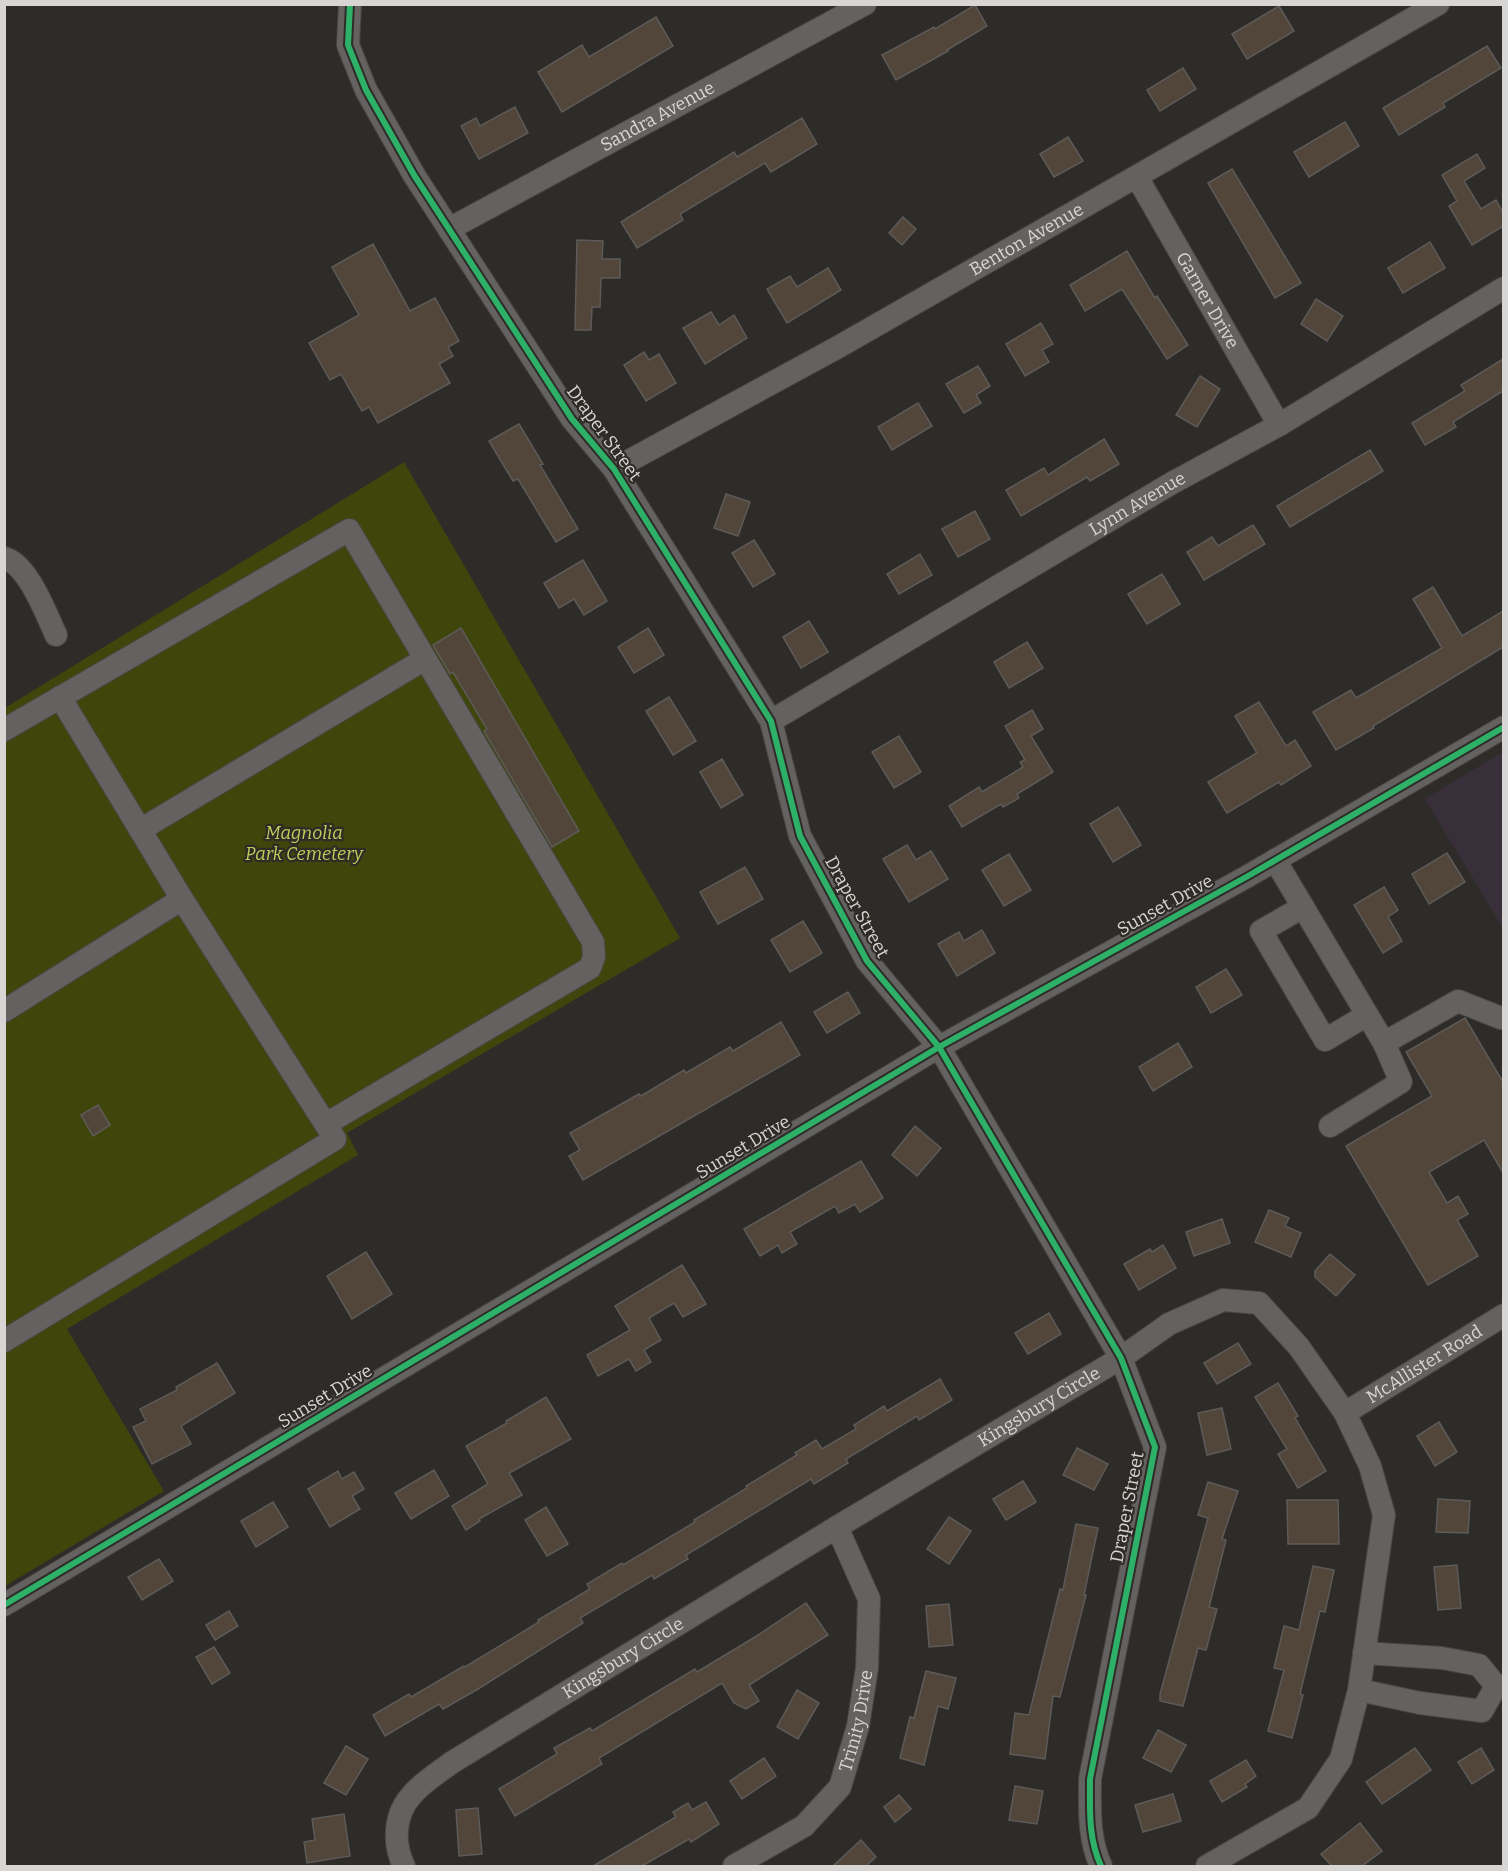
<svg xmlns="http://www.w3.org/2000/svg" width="1508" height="1871" font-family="Bitter,serif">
<rect width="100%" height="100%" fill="#2e2c29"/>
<!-- medical -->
<polygon fill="#392f3b" points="1503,752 1503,928 1425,799"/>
<!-- green -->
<polygon fill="#3f460c" points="404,462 680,938 347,1133 358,1155 67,1329 164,1491 5,1586 5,708"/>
<!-- building -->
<g fill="#524539" stroke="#5d5b59" stroke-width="1.5">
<polygon points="975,5 987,26 947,50 948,51 896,80 882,55 934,27 935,29"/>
<polygon points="1279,6 1294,31 1247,59 1232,34"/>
<polygon points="656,17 673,46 562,112 538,72 582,45 589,57"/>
<polygon points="1487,46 1501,68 1443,103 1445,107 1399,135 1383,108"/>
<polygon points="1183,68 1196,89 1160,111 1147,90"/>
<polygon points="515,107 528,133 479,159 461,126 476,118 480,126"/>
<polygon points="802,118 817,144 771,172 765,163 680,214 683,220 637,248 621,222 734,152 737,157"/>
<polygon points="1345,122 1359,146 1309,177 1294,152"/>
<polygon points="1068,137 1083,161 1054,177 1040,154"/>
<polygon points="1477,154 1485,168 1464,181 1481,209 1496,200 1503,213 1503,226 1472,245 1449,206 1457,201 1442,175"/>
<polygon points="1232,169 1301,283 1275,298 1208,183"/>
<polygon points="903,217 916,229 902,245 889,233"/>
<polygon points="577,240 603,241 602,259 620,259 620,278 601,278 600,307 592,307 591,330 575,330"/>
<polygon points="1430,242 1445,268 1403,293 1388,268"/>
<polygon points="373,244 410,311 435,298 459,341 448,347 453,356 439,364 450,383 378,423 369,407 362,411 341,374 330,380 309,343 359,315 332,267"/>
<polygon points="1127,251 1155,298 1157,296 1188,345 1167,359 1122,289 1085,311 1070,285"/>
<polygon points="828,268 841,290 787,323 767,289 790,276 797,287"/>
<polygon points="1316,299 1343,316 1327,341 1301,324"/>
<polygon points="711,312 719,325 734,315 747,338 705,364 683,328"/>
<polygon points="1041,323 1053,344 1042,350 1049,362 1025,376 1006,344"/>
<polygon points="644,352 649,360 659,354 676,383 646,401 624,365"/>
<polygon points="1503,359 1503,391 1453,422 1456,427 1425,445 1412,423 1465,391 1461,385"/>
<polygon points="978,366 990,386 976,395 981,403 964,413 946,384"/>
<polygon points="1200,376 1220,389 1197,427 1176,415"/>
<polygon points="918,403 932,426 892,450 878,427"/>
<polygon points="519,424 543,464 540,465 578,529 556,542 518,479 513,481 489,441"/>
<polygon points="1104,439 1119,464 1090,481 1087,477 1021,516 1006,490 1044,468 1048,475"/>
<polygon points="1370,450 1383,471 1290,527 1277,506"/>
<polygon points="726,494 750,502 738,536 714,528"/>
<polygon points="975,511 990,539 958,557 942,529"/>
<polygon points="1253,525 1265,544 1204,580 1187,552 1212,537 1218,546"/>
<polygon points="754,540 775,574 753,587 732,553"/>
<polygon points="920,554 932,575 899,594 887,574"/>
<polygon points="583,560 607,601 584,615 574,599 559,608 544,583"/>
<polygon points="1162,574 1180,604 1147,624 1128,594"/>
<polygon points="1433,587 1462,636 1503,611 1503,647 1373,726 1374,728 1336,750 1313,712 1351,690 1356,698 1442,648 1413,599"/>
<polygon points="809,621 828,652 801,668 783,637"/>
<polygon points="461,628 579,831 552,847 484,731 487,729 453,672 450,674 433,645"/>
<polygon points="648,628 664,655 634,673 618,647"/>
<polygon points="1027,642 1043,668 1009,688 994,662"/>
<polygon points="669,697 696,741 673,755 646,711"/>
<polygon points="1259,702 1286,746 1295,740 1311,766 1281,785 1279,782 1227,813 1208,782 1257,753 1235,716"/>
<polygon points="1032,710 1043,729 1031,736 1053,772 1017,794 1019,798 1003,807 1001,804 962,827 949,806 979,787 982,792 1023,767 1020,762 1025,760 1005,726"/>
<polygon points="899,736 921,772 894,788 872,752"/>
<polygon points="722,759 743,795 721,808 700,772"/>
<polygon points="1118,807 1141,845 1113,862 1090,824"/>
<polygon points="907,845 916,860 931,851 948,879 909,902 883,859"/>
<polygon points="1447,853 1465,882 1429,904 1412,874"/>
<polygon points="1009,854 1031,890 1004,906 982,870"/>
<polygon points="745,867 763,899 718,924 700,892"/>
<polygon points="1384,887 1398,910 1388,917 1402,941 1383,953 1354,905"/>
<polygon points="803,921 822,953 790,972 771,940"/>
<polygon points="982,930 995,953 957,976 938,944 959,932 964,941"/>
<polygon points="1226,969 1242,995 1211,1013 1196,987"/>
<polygon points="848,992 860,1013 827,1033 814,1012"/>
<polygon points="1465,1018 1503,1082 1503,1173 1484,1140 1429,1172 1447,1203 1458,1196 1468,1214 1457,1220 1478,1256 1428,1285 1346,1146 1432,1096 1406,1052"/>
<polygon points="781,1022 800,1055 583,1180 569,1156 580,1150 570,1133 639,1094 641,1096 684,1070 686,1073 730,1047 733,1051"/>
<polygon points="1178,1043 1192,1067 1153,1091 1139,1067"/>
<polygon points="98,1105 110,1125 93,1136 81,1115"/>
<polygon points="915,1126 941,1148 917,1176 892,1155"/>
<polygon points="861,1161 883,1198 860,1212 855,1204 839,1213 835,1206 790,1232 797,1244 782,1253 778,1245 760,1256 744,1229"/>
<polygon points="1269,1210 1289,1218 1285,1226 1301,1233 1291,1257 1255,1242"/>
<polygon points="1222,1219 1230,1243 1194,1256 1186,1232"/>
<polygon points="1163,1245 1176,1268 1139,1290 1124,1264 1150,1249 1152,1252"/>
<polygon points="366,1252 392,1294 352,1319 327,1276"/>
<polygon points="1330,1254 1355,1275 1336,1296 1315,1277 1315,1271"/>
<polygon points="682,1265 706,1304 683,1317 674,1303 649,1318 661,1340 644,1350 651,1362 636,1371 629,1359 598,1376 587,1355 630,1330 615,1306"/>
<polygon points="1049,1313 1061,1334 1028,1354 1015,1333"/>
<polygon points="1238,1343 1251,1364 1217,1384 1204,1363"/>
<polygon points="217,1363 235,1393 181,1426 191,1444 152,1464 133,1427 146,1421 140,1409 177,1390 176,1387"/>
<polygon points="940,1379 952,1400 919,1420 917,1416 846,1459 848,1463 814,1484 811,1479 686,1555 688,1559 654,1579 652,1575 580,1618 583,1623 478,1689 443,1709 439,1704 385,1736 373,1715 409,1694 411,1697 464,1666 465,1667 539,1622 538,1620 590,1589 587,1584 622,1563 623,1565 695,1522 694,1520 747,1488 746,1486 797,1455 795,1453 816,1440 822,1449 856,1429 854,1425 884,1406 887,1411"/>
<polygon points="1278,1383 1298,1416 1295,1418 1326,1471 1298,1488 1278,1454 1287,1449 1255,1397"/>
<polygon points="546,1397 571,1439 509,1473 522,1495 479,1519 480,1521 466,1530 452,1506 488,1484 466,1446 507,1423 506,1421"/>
<polygon points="1222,1408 1231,1449 1207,1455 1198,1413"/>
<polygon points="1439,1422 1457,1452 1435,1466 1417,1436"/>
<polygon points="1077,1448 1108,1464 1094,1490 1063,1475"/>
<polygon points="434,1470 449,1496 411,1519 395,1493"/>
<polygon points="338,1471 342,1479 354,1472 364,1489 352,1496 360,1509 330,1527 308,1489"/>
<polygon points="1023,1481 1036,1502 1006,1520 993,1499"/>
<polygon points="1208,1482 1238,1491 1222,1539 1226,1540 1209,1607 1217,1609 1206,1650 1198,1648 1183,1706 1160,1701 1160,1694 1208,1518 1198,1515"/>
<polygon points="1438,1499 1470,1501 1468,1533 1436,1532"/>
<polygon points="1287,1500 1338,1500 1339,1544 1288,1544"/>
<polygon points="273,1502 288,1527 256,1547 241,1521"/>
<polygon points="546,1507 568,1544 547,1556 525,1520"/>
<polygon points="949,1517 971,1531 949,1564 927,1549"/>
<polygon points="1076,1524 1098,1528 1084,1595 1086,1595 1060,1697 1053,1696 1045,1759 1010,1754 1015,1713 1029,1715 1060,1589 1063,1590"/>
<polygon points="159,1559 173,1581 142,1600 128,1577"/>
<polygon points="1457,1565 1461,1608 1438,1610 1434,1567"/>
<polygon points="1313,1566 1334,1570 1325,1612 1320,1611 1300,1694 1303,1695 1292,1738 1268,1731 1284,1670 1274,1668 1284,1626 1299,1630"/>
<polygon points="806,1603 828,1635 749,1685 759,1701 746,1709 734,1703 722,1683 599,1758 602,1764 515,1816 499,1789 557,1754 554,1748 590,1728 592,1731 695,1669 697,1672 755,1637"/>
<polygon points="949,1604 953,1645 929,1647 926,1606"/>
<polygon points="229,1611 238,1626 215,1640 206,1625"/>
<polygon points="214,1647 230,1673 212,1684 196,1657"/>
<polygon points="926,1671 956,1678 948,1709 938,1706 924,1765 900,1758 910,1717 914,1718"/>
<polygon points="797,1690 819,1703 798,1739 777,1727"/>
<polygon points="1158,1730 1186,1745 1171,1772 1143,1758"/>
<polygon points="346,1746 368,1759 346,1795 324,1783"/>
<polygon points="1415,1748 1431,1770 1382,1804 1366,1782"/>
<polygon points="1481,1748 1494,1770 1472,1784 1458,1762"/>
<polygon points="764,1758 776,1776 742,1799 730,1781"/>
<polygon points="1246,1760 1256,1776 1245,1784 1247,1787 1222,1802 1210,1781"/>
<polygon points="1015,1786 1043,1791 1037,1824 1009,1820"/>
<polygon points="1173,1794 1181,1821 1143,1832 1135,1805"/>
<polygon points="899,1795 911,1809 895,1822 884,1807"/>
<polygon points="706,1802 719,1824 691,1842 689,1839 642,1866 593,1866 676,1817 673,1812 688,1803 692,1810"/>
<polygon points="478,1808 482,1854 459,1856 456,1810"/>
<polygon points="344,1814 350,1856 307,1863 304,1842 315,1840 312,1819"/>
<polygon points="1360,1823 1382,1851 1362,1866 1332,1866 1321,1854"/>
<polygon points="861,1840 876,1857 866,1866 833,1866"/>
</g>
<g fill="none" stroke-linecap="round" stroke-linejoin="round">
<defs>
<g id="minor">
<path d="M 350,4 L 348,45 L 366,90 L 414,175 L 572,419 L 614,469 L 771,721 L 800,836 L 867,961 L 939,1047 L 1121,1358 L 1155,1447 L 1090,1779 C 1090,1809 1088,1838 1101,1866"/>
<path id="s1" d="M 1137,177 L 1279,425"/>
<path id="s2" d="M 449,229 L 865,4"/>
<path id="s3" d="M 614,469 L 840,346 L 1438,4"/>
<path d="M 4,558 C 28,564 46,614 56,635"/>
<path id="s4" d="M 771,721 L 1172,483 L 1279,425 L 1504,288"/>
<polyline points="4,730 349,530 593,942 594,957 590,968 326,1124"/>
<polyline points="140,830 425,659"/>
<polyline points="1275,860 1384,1043 1458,1001 1501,1018"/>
<polyline points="1303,907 1261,931 1325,1040 1367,1015"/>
<polyline points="4,1011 182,899"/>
<polyline points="1330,1126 1401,1082 1384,1043"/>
<polyline points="4,1341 335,1139 182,899 60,697"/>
<path id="s5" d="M 1345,1413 L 1504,1315"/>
<polyline points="4,1605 939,1047 1248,876 1504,727"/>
<polyline points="1359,1690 1420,1703 1482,1711 1496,1686 1479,1665 1442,1658 1364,1653"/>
<path id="s6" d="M 404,1866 C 393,1844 394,1815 411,1796 C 421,1783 438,1773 451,1763 L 837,1527 L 1121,1358 L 1169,1324 L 1223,1300 L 1259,1303 L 1299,1347 L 1345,1413 L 1370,1466 L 1384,1515 L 1359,1690 L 1341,1759 L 1308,1808 L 1207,1866"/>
<path id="s7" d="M 734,1866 L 804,1826 L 840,1787 L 858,1726 L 867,1668 L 869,1599 L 837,1527"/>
</g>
</defs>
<!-- minor casing -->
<use href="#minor" stroke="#484745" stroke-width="24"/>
<!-- minor -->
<use href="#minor" stroke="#646260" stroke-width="22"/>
<defs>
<g id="cycleway">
<path d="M 350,4 L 348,45 L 366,90 L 414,175 L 572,419 L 614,469 L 771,721 L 800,836 L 867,961 L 939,1047 L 1121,1358 L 1155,1447 L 1090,1779 C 1090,1809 1088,1838 1101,1866"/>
<polyline points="4,1605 939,1047 1248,876 1504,727"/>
</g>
</defs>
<!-- cycleway casing -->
<use href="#cycleway" stroke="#2f2c28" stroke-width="10"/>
<!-- cycleway -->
<use href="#cycleway" stroke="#2db169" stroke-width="6"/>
</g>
<g text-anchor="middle" stroke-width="4.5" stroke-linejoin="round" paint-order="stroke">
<!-- street labels -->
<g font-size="18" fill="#d8d6d4" stroke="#2f2c28">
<text dy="6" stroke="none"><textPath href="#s2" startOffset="237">Sandra Avenue</textPath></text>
<text dy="6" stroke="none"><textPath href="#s3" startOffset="472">Benton Avenue</textPath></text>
<text dy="6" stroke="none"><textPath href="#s1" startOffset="142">Garner Drive</textPath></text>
<text transform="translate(604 433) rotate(54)" y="6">Draper Street</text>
<text dy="6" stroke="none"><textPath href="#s4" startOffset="426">Lynn Avenue</textPath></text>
<text transform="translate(1165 905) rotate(-29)" y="6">Sunset Drive</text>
<text transform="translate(857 907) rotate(61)" y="6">Draper Street</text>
<text transform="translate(743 1147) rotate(-31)" y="6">Sunset Drive</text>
<text dy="6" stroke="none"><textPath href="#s5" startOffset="93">McAllister Road</textPath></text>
<text transform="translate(325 1396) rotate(-31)" y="6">Sunset Drive</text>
<text dy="6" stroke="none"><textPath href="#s6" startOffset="814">Kingsbury Circle</textPath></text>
<text transform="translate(1127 1507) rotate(-79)" y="6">Draper Street</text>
<text dy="6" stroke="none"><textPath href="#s6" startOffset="328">Kingsbury Circle</textPath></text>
<text dy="6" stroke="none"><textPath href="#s7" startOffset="202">Trinity Drive</textPath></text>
</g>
<!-- park labels -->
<g font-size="18" font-style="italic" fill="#bdce5b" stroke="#2f2c28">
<text x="304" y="839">Magnolia<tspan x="304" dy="21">Park Cemetery</tspan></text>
</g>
</g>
<!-- border -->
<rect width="1508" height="1871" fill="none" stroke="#d8d6d4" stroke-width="12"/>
</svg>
